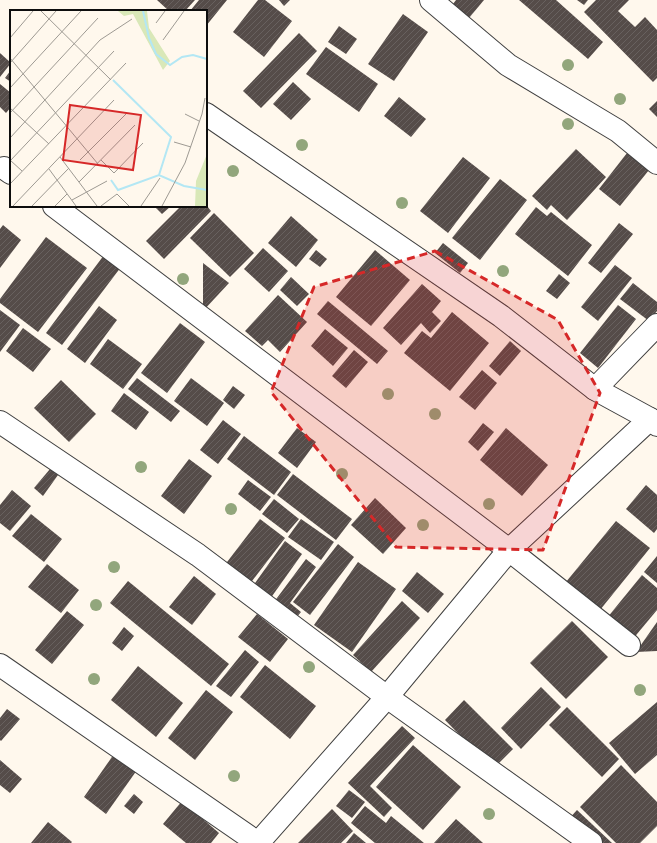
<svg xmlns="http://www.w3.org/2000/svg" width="657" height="843" font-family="Merriweather,serif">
<defs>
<pattern id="building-hatch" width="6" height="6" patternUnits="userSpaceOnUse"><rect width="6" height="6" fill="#554c49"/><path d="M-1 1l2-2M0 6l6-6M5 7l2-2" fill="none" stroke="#68615f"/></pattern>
</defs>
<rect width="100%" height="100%" fill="#fff8ed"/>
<!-- building -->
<g fill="url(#building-hatch)">
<polygon points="157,0 195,0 185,11 169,11"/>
<polygon points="199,0 227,0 206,26 206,11 190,11"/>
<polygon points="258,0 265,0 292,21 264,57 233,32"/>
<polygon points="279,0 290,0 284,6"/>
<polygon points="456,0 484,0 469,18 453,4"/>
<polygon points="519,0 556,0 603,42 588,59"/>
<polygon points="577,0 588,0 584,5"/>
<polygon points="596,0 629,0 618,11 635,27 645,17 657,30 657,78 653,82 584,12"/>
<polygon points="403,14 428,32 394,81 368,64"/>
<polygon points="339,26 357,39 346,54 328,42"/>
<polygon points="299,33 317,51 261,108 243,91"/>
<polygon points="326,47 378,84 359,112 306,74"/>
<polygon points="0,53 11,63 0,77"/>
<polygon points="11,70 11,82 5,78"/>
<polygon points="293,82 311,99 291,120 273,104"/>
<polygon points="0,84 11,93 11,107 6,113 0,107"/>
<polygon points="399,97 426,119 411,137 384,116"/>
<polygon points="657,101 657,117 649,109"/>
<polygon points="576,149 606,177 567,220 551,205 547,210 532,196"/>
<polygon points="627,153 649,170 620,206 599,189"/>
<polygon points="463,157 490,178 448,233 420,211"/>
<polygon points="500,179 527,200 480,260 452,238"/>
<polygon points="154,206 171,206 162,214"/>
<polygon points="181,206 207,206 211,211 164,259 146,241"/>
<polygon points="536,207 547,216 551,212 592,245 568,276 515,234"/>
<polygon points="214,213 254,253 230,277 190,238"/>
<polygon points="291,216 318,240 296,267 268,243"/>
<polygon points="619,223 633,234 601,273 588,263"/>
<polygon points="3,225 21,240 0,268 0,229"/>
<polygon points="46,237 87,268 38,332 0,303 0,299"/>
<polygon points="443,243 468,263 460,273 435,253"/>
<polygon points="263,248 288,271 269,292 244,269"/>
<polygon points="316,250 327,259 320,267 309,259"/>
<polygon points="375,250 410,280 371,326 336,297"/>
<polygon points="104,255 121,267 62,345 46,333"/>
<polygon points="203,263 229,283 203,311"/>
<polygon points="615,265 632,278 598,321 581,307"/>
<polygon points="559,274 570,283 557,299 546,291"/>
<polygon points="291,277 309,294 297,306 280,290"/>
<polygon points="633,283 657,302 657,311 649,321 620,299"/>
<polygon points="422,284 441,301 432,312 441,321 430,333 421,323 401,345 383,328"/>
<polygon points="278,295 307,322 280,352 268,340 262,346 245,331"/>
<polygon points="328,301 388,351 377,364 317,314"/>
<polygon points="618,305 636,319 598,368 580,353"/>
<polygon points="99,306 117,320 85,363 67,349"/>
<polygon points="0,310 20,325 0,352"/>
<polygon points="452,312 489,343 450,391 404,353 422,331 431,338"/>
<polygon points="180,323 205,342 167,393 141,373"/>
<polygon points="23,328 51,349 33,372 6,351"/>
<polygon points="325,329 348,348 333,366 311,346"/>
<polygon points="108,339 142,364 123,389 90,364"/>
<polygon points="510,341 521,351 500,376 489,366"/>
<polygon points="354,350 368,362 346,388 332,376"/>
<polygon points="482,370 497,383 475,410 459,397"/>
<polygon points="137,378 180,411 171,422 128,389"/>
<polygon points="191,378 224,403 207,426 174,401"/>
<polygon points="61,380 96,414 69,442 34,408"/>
<polygon points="233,386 245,395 234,409 223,400"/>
<polygon points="124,393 149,412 136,430 111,411"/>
<polygon points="223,420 241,434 218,464 200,450"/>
<polygon points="483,423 494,432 478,451 468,442"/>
<polygon points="297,428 316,442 297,468 278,453"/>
<polygon points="506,428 548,465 522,496 480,460"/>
<polygon points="244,436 291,472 274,495 227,459"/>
<polygon points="189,459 212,476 184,514 161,496"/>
<polygon points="50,469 58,475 43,496 34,488"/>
<polygon points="293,474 352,519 336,540 277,495"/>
<polygon points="248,480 271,497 260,511 238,494"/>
<polygon points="646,485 657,495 657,529 654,533 626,509"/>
<polygon points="12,490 31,506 10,531 0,523 0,505"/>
<polygon points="375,498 406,528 383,554 351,525"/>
<polygon points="274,499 299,519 287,533 262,514"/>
<polygon points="31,514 62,539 44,562 12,536"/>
<polygon points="260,519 285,538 249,585 224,566"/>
<polygon points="301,519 334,542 321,560 288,537"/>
<polygon points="616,521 650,548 600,610 566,582"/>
<polygon points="285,541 302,554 270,599 253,586"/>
<polygon points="338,544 354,557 310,615 293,602"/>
<polygon points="657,556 657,583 644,572"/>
<polygon points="306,559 316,567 290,603 301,612 296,618 274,602"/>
<polygon points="358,562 396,589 352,652 314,625"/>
<polygon points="47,564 79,590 61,613 28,587"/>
<polygon points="417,572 444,594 428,613 402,591"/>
<polygon points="642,575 657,588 657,610 632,640 607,618"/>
<polygon points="194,576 216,594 192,625 169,607"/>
<polygon points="128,581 229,664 211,686 110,603"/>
<polygon points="402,601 420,618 371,672 353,655"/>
<polygon points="67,611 84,625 52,664 35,650"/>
<polygon points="257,614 288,639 270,662 238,637"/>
<polygon points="572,621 608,657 566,699 530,663"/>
<polygon points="657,622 657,651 636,652"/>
<polygon points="124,627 134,636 122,651 112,643"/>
<polygon points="245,650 259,662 231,697 216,686"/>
<polygon points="265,665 316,706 290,739 240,697"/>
<polygon points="138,666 183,703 156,737 111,700"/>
<polygon points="541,687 561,707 521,749 501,728"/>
<polygon points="206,690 233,712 195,760 168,738"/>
<polygon points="464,700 513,749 493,769 445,720"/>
<polygon points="657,702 657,755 635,774 609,743"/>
<polygon points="567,707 619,759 602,777 549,725"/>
<polygon points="7,709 20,719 1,741 0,740 0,718"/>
<polygon points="402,726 415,738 370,786 392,808 384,817 348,783"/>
<polygon points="413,745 461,787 423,830 376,787"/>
<polygon points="114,754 137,770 106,814 84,797"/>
<polygon points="0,760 22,779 10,793 0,785"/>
<polygon points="621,765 657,802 657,826 640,843 616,843 580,807"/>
<polygon points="349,790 365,802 352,818 336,806"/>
<polygon points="134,794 143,802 134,814 124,806"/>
<polygon points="182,801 219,833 211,843 186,843 163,824"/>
<polygon points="365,806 386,823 391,816 424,843 375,843 351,823"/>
<polygon points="332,809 353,831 341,843 298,843"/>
<polygon points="577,810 612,843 599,843 567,821"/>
<polygon points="456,819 483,843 434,843"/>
<polygon points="48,822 72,842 71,843 31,843"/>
<polygon points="354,833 366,843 346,843"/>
</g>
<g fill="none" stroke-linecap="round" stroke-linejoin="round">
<defs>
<g id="minor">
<polyline points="431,0 508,65 618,131 657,163"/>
<polyline points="206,114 501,316 595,389 650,419 657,425"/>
<polyline points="4,168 11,173"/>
<polyline points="54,206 509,550 629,645"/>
<polyline points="595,389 657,325"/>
<polyline points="0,422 198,555 387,697 591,843"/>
<polyline points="0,665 258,843"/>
<polyline points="258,843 387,697 509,550 650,419"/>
</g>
</defs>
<!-- minor casing -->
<use href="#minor" stroke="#404040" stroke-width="24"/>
<!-- minor -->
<use href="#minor" stroke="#fff" stroke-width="22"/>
</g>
<!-- trees -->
<g fill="#92a67c">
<circle cx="568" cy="65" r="6"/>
<circle cx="620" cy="99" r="6"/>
<circle cx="568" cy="124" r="6"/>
<circle cx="302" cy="145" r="6"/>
<circle cx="233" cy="171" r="6"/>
<circle cx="402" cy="203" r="6"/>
<circle cx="503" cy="271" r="6"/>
<circle cx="183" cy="279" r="6"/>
<circle cx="388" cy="394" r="6"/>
<circle cx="435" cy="414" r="6"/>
<circle cx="141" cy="467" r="6"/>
<circle cx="342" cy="474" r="6"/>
<circle cx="489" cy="504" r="6"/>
<circle cx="231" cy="509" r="6"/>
<circle cx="423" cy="525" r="6"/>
<circle cx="114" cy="567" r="6"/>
<circle cx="96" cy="605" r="6"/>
<circle cx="309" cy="667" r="6"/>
<circle cx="94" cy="679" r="6"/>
<circle cx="640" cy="690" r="6"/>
<circle cx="234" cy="776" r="6"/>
<circle cx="489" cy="814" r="6"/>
</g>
<!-- marked area -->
<path fill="#d62828" fill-opacity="0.2" stroke="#d62828" stroke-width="3" stroke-dasharray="8 5" stroke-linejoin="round" d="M 435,251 L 558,320 L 600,393 L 543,550 L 396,547 L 271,392 L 314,287 Z"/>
<!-- overview -->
<g transform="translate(10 10)">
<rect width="197" height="197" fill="#fff8ed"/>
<path d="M 108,1 L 137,1 L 139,18 L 160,51 L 153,60 L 123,4 L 114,6 ZM 197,144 L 197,196 L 185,196 L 186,171 Z" fill="#d9e8b8"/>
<path fill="none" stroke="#b3e7f4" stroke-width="2" d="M 133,1 L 139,28 L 146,44 L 160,55 L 172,47 L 183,45 L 197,49M 103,70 L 161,127 L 149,165M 101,170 L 108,180 L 149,165 L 174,176 L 197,180"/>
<path fill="none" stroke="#9e9a93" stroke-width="1" d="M 31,1 L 101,70M 146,13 L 155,1M 0,28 L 23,1M 153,30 L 174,1M 0,48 L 88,154M 0,53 L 46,1M 0,78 L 71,1M 0,98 L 39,134M 0,103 L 88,8M 175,104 L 189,111M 0,128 L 90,30 L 122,9M 164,132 L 181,137M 50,147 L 87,196M 0,150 L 12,161M 70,150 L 117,103M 91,150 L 104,163 L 133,133M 0,151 L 104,41M 39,159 L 66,196M 69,172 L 125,115M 0,174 L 116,53M 62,190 L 97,171M 3,196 L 104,90M 22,196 L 59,158M 45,196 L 57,184M 91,196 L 107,184 L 119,196M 131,196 L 150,168M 152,196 L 175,153 L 192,104 L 195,88"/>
<path fill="#d62828" fill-opacity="0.15" stroke="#d62828" stroke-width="2" d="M 60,95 L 131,105 L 123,160 L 53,150 Z"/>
<rect width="197" height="197" fill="none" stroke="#0d0d0d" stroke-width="2"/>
</g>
</svg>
